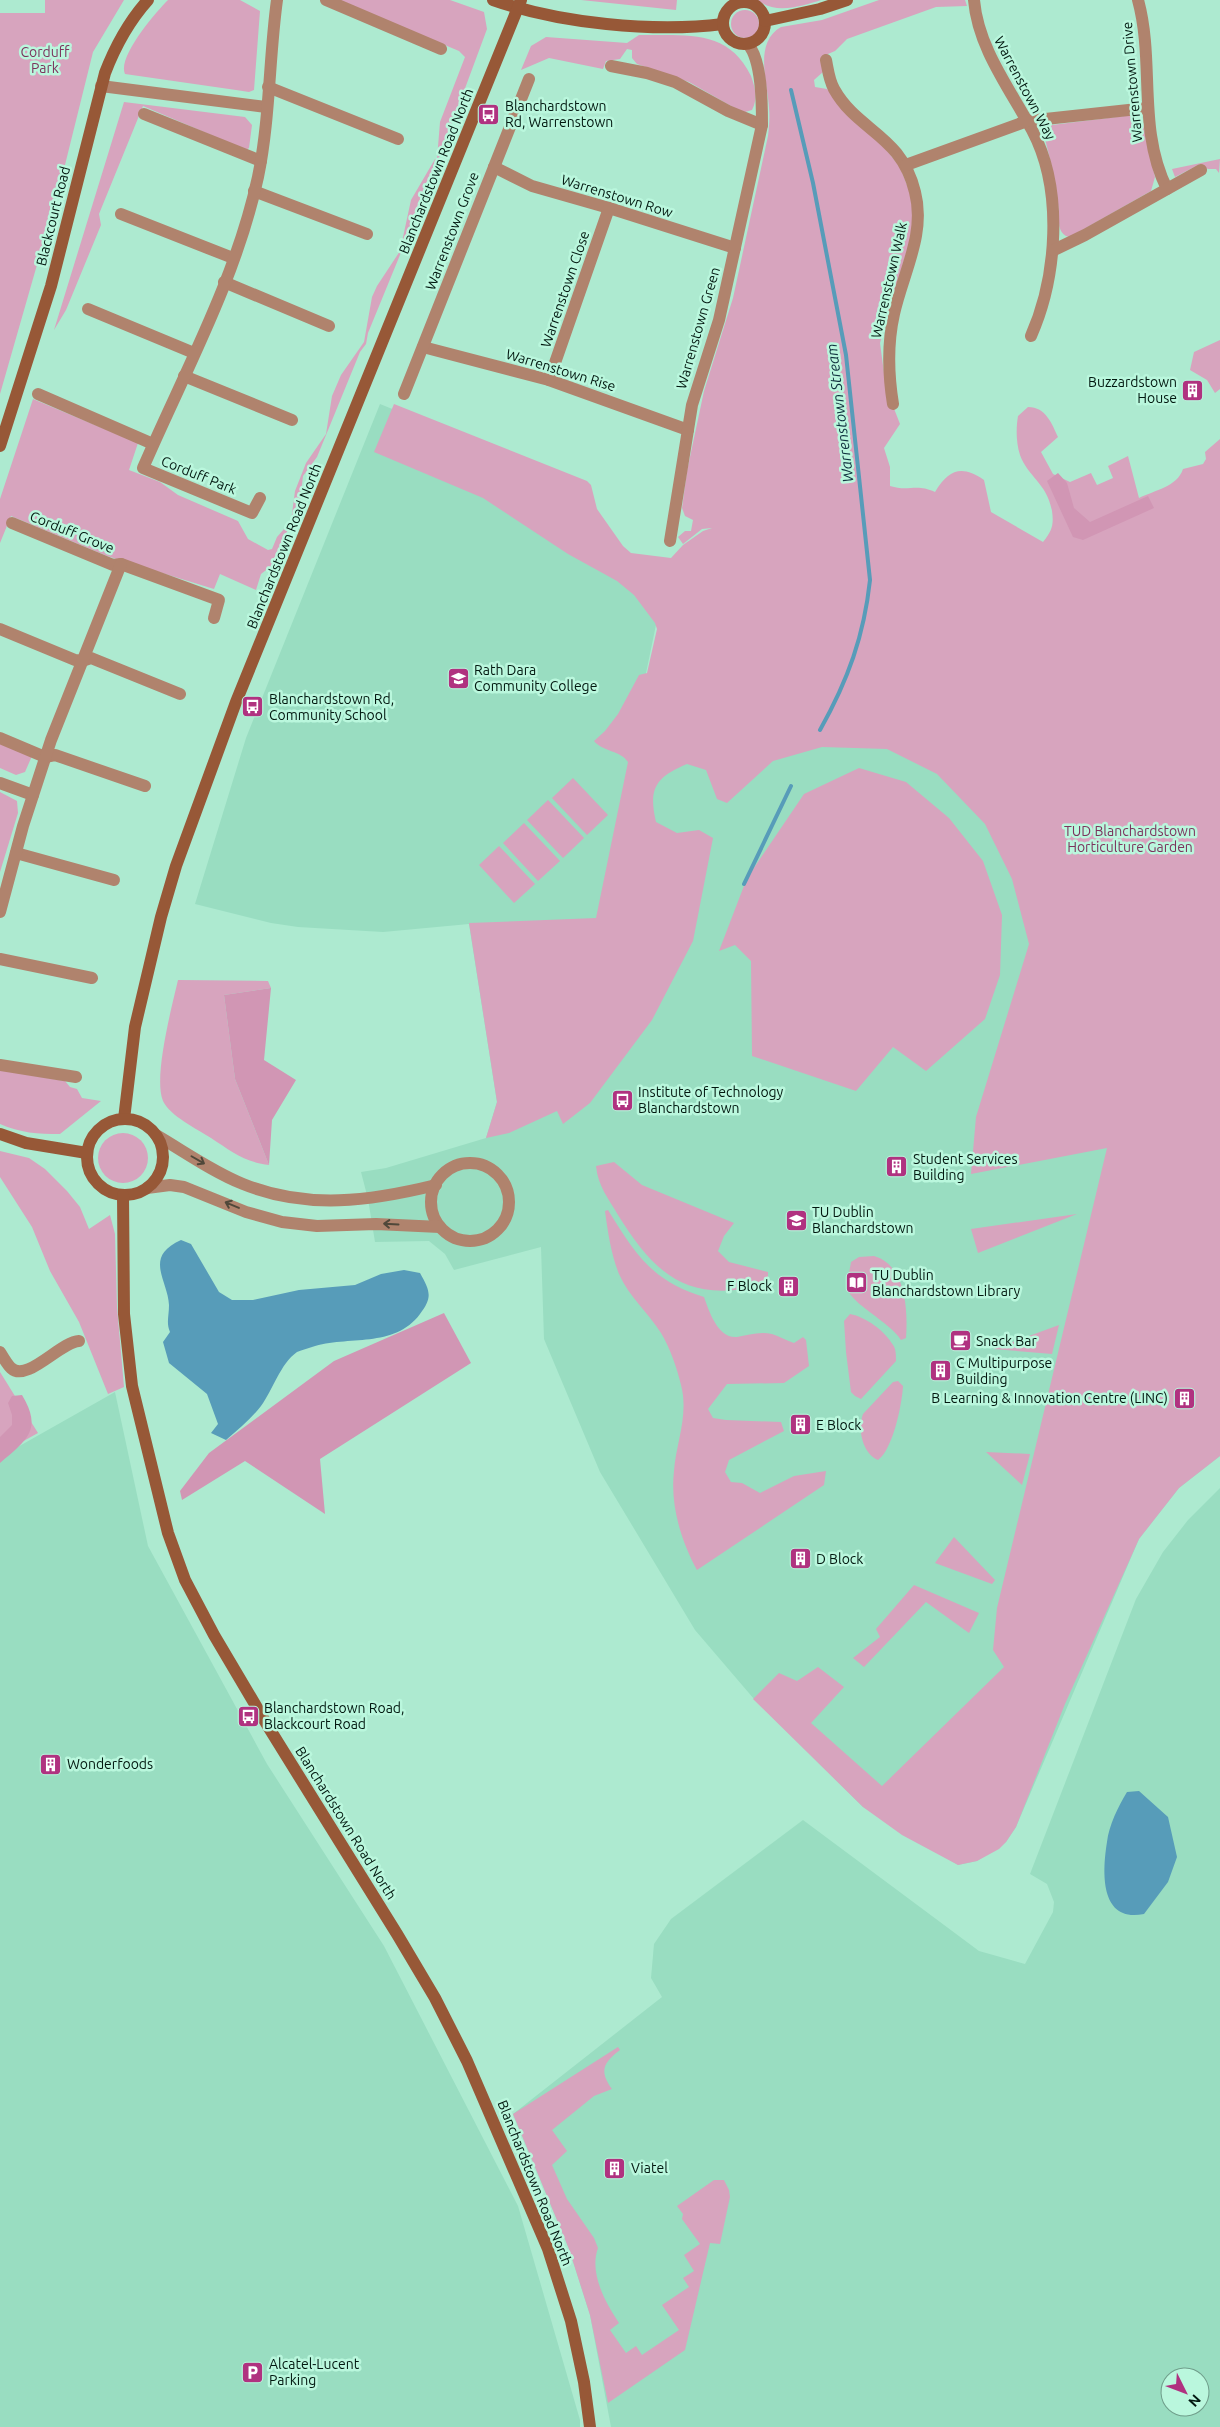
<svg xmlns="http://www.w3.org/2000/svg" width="1220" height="2427" font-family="Ubuntu,sans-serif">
<rect width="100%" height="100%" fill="#adead0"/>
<!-- built -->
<g fill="#99ddc1" fill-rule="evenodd">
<polygon points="380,404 573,482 657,620 633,736 1138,596 1220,1456 1179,1488 1139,1539 1016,1827 1006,1842 977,1861 958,1865 863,1807 754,1699 695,1630 600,1472 544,1339 541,1247 454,1270 445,1254 429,1241 375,1242 368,1199 361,1172 386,1168 486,1138 497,1102 469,924 383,932 298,927 271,923 195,904 246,738"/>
<polygon points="115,1392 148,1546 267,1764 384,1946 518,2206 580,2420 580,2427 0,2427 0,1457"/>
<path d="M 1220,1488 L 1220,2427 L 611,2427 L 590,2315 L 569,2249 L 513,2114 L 662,1997 L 651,1978 L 654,1944 L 671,1919 L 803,1820 L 979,1951 L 1025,1964 L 1053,1912 L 1054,1902 L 1047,1884 L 1030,1874 L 1136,1599 L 1163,1552 L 1188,1520 ZM 1170,2377 L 1200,2377 L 1200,2407 L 1170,2407 Z"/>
</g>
<!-- green -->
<g fill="#d7a4be">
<polygon points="45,0 124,0 93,52 61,181 0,394 0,13 45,13"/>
<path d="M 168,0 L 240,0 L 260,11 L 254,90 L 249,92 L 236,90 L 125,74 C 117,57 156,12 168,0 Z"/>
<polygon points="338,0 450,0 484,12 487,29 434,172 368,333 366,344 360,352 317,457 303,476 300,502 293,524 288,529 274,564 261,574 256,590 220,574 214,589 107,556 11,516 0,543 0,499 33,399 138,443 129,470 160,482 178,495 238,521 248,539 268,550 272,549 277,537 291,521 295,491 306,463 326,434 332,396 341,375 364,342 372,297 377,286 400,251 411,200 435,159 437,159 440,122 465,57 459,51"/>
<polygon points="581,0 677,0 676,10"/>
<path d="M 758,0 L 821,0 C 802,6 775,15 758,0 Z"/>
<path d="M 879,0 L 965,0 L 967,6 L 936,7 L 847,39 L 835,51 L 821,57 L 823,72 L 814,80 L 815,87 L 827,89 L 877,138 L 900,167 L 913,200 L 912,233 L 880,343 L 886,388 L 900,424 L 884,448 L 890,467 L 890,486 C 909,492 916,483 935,492 C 949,469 962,465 984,480 L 991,512 L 1043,542 C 1052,531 1054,525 1052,511 C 1047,483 1028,477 1020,455 C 1016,443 1016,428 1018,416 L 1028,407 C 1046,407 1052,424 1058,437 L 1041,452 L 1053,474 L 1070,482 L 1091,473 L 1097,485 L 1113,478 L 1108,466 L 1128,456 L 1139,498 C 1155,490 1177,487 1183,469 L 1203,464 L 1206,459 L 1205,452 L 1220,439 L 1220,1456 L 1179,1488 L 1139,1539 L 1065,1704 L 1016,1827 L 1006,1842 L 999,1849 L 977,1861 L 958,1865 L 902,1835 L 863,1807 L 753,1699 L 779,1673 L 797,1681 L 818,1667 L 844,1687 L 811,1723 L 882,1786 L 1004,1667 L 993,1650 L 997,1608 L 1107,1148 L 971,1174 L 976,1117 L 1029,944 L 1012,879 L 985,824 L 937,774 L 887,749 L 822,747 L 773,761 L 727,803 L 717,799 L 706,770 L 687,764 C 656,777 648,788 656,822 L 677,833 L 699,830 L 713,838 L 693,941 L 652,1020 L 590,1103 L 563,1124 L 557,1111 L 509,1133 L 486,1138 L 497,1102 L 469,923 L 596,918 L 628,762 C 620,750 603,752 594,741 L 605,731 L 618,714 L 639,675 L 647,673 L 657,629 L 655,623 L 634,595 L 617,581 L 568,554 L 483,498 L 374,452 L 394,404 L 587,481 L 591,485 L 597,509 L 623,546 L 631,553 L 671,558 L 683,545 L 703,531 L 712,528 L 702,529 L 683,544 L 678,537 L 685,531 L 691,531 L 693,520 L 685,516 L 682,508 L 687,471 L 704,391 L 733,298 L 768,136 C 769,127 770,118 769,108 C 768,83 753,43 781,27 L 822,20 Z"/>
<circle cx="745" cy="24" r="14"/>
<path d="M 639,35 C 684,36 728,28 751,76 C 755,87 758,99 752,110 L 745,112 L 738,110 L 689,82 L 637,64 L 632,58 L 632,50 L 627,49 L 620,59 L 606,61 L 603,69 L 549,58 L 521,70 L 531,46 L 546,37 L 627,43 Z"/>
<polygon points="124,102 245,117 252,125 249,148 246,150 143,106 99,214 101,225 66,310 54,330"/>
<path d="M 1132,115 L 1138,117 L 1143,123 L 1155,177 L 1151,191 L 1070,237 L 1066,236 C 1058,231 1059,223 1059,214 C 1057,187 1051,162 1044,135 L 1048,127 L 1052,125 Z"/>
<polygon points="1220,159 1219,173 1216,169 1208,169 1200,164 1175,177 1172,169"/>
<polygon points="1220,340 1220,389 1215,393 1207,380 1190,370 1194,352"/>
<polygon points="0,743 32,756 25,772 16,775 0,768"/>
<polygon points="859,768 906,782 949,818 983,861 1002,915 1000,975 985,1019 926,1071 893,1047 856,1091 752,1056 751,961 735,945 719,951 747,878 804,794"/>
<polygon points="573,778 608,815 587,835 552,798"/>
<polygon points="0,792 17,801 18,813 0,872"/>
<polygon points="548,800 584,838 563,858 527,820"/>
<polygon points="524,823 560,861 538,881 503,843"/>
<polygon points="499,846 535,884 514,903 479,865"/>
<path d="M 178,980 L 268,981 L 271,988 L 224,995 L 235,1079 L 269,1165 C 244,1162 231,1151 211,1138 C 197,1129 170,1116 163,1101 C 153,1078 172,1006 178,980 Z"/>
<path d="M 0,1070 L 65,1081 L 70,1087 L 77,1089 L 82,1098 L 101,1101 L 60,1134 C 38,1134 20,1133 0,1124 Z"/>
<circle cx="123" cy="1158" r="25"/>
<polygon points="0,1151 29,1158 45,1169 67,1191 80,1207 89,1229 110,1215 115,1234 117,1307 124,1387 108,1394 79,1322 50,1271 32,1227 0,1177"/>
<path d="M 614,1162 L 642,1185 L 734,1223 L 724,1236 L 718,1251 L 729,1262 L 768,1272 L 768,1282 C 759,1290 747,1289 735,1290 C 675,1296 647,1261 618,1215 C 608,1198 598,1186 596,1166 Z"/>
<path d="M 608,1210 C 635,1254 652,1281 704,1297 C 709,1311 718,1339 737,1337 C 748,1335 760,1331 772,1334 C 779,1336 787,1341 794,1343 L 803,1337 L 806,1340 L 809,1366 L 784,1383 L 727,1384 L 708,1409 L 713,1418 L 726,1420 L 781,1422 L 784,1431 L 729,1460 L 725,1472 L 731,1482 L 742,1483 L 760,1493 L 794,1476 L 826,1471 L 824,1485 L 697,1570 C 681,1541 670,1505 674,1471 C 676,1443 689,1415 681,1385 C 677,1368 670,1348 661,1333 C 648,1312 629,1297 619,1274 C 611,1254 608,1233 605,1211 Z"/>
<polygon points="1077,1214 978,1253 971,1229"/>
<path d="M 874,1256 C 906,1265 908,1310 906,1338 L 901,1340 C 890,1322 850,1303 848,1289 C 846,1282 850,1270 851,1262 L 859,1257 Z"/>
<path d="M 850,1314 C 866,1317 885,1331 893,1345 C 896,1349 896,1355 896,1361 L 861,1399 L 855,1396 L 851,1392 L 846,1352 L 844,1321 Z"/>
<polygon points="1059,1325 1052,1354 993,1349"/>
<polygon points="0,1372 38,1433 0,1454"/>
<path d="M 898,1381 L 903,1386 C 902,1404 893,1449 878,1460 C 863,1454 857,1430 863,1414 L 893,1382 Z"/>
<polygon points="986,1452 1030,1454 1022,1485"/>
<polygon points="954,1537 995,1580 992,1584 935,1563"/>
<polygon points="914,1585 979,1613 969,1633 926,1602 864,1667 853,1658 880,1637 876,1629"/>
<path d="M 618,2047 L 620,2050 C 603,2063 599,2071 612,2089 L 594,2096 L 552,2130 L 567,2151 L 552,2165 L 567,2199 L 594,2238 L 598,2248 C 589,2273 605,2302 619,2323 L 610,2330 L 626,2353 L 636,2346 L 642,2355 L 679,2330 L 662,2305 L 689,2287 L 683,2278 L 694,2271 L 684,2255 L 700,2244 L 682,2219 L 683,2214 L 677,2206 L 714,2180 L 724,2180 L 729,2190 L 730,2197 L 720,2244 L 710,2243 L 685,2350 L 608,2403 L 590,2315 L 569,2249 L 513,2114 Z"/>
</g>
<!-- forest -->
<g fill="#d196b4">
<polygon points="1058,473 1067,483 1074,508 1090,522 1148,496 1154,508 1083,540 1073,537 1047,481"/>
<polygon points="271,988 264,1060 296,1080 272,1120 269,1165 235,1079 224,995"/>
<polygon points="444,1313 471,1363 320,1459 325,1514 245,1461 182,1500 180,1491 209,1453 334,1361"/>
<path d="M 22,1395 C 43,1430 27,1440 0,1463 L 0,1437 L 12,1425 L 12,1415 L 8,1403 L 12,1396 Z"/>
</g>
<!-- water -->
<g fill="#579cb9">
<path d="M 181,1240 L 191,1244 L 219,1292 L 232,1300 L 253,1300 L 299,1290 L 355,1285 L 381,1274 L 404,1270 L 420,1273 C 430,1291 433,1297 420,1314 C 394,1349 348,1335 312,1347 C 307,1349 301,1350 297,1352 C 280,1364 273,1390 261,1406 C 251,1419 239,1429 226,1440 L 211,1433 L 218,1424 L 207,1394 L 169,1363 L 163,1342 L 170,1332 C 166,1323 169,1316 169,1305 C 168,1280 143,1257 181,1240 Z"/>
<path d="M 1139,1791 L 1168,1817 L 1177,1857 L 1168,1882 L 1144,1914 C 1100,1923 1102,1873 1107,1842 C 1109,1825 1118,1807 1127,1792 Z"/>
</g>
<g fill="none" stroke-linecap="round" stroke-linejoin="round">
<!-- stream -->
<g stroke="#579cb9" stroke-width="4">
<path d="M 791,90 L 813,183 L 846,355 L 870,580 C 864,636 848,680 820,730"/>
<polyline points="744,884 791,786"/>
</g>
<!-- street -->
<g stroke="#b0836d" stroke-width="12">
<polyline points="326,0 441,49"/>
<polyline points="742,0 742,2"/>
<path d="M 974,0 C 978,48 1010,89 1032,130 C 1064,190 1057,277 1031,336"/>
<path d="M 1138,0 C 1155,62 1137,129 1167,189"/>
<path d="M 826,60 C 828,70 829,80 834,89 C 858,132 901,134 915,192 C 926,234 903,273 894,314 C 887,345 888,373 893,404"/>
<polyline points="611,66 647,73 675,82 728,111 762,125"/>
<polyline points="101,86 266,107"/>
<polyline points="268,87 398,139"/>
<polyline points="144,114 261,161"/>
<polyline points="906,165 1027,121 1147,108"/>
<polyline points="494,167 532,186 609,208 735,248"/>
<polyline points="254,191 367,234"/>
<polyline points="121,214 233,258"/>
<polyline points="1054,250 1085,235 1201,170"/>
<polyline points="224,282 329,326"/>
<polyline points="88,309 194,353"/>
<polyline points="423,347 549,380 688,430"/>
<polyline points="184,376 292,420"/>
<polyline points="549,380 609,208"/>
<polyline points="38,394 153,444"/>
<polyline points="404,394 529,79"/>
<path d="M 260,498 L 252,513 L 143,468 C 184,373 236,279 258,177 C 270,119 269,58 277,0"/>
<polyline points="12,523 113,565 121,564 219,600 214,618"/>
<path d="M 670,541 L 692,405 L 719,320 L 762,125 C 762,103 762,61 748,44"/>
<polyline points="0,629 75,660 82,661 91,658 180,694"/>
<polyline points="0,738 45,757 55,755 145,786"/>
<polyline points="0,783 33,795"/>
<polyline points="16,853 114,880"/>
<polyline points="0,912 23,826 51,740 121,564"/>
<polyline points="0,959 92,978"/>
<polyline points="0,1065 76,1077"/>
<path d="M 156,1135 C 185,1152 213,1172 243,1184 C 307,1210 371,1201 436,1185"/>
<circle cx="470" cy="1202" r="39"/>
<polyline points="147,1188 170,1185 184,1187 246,1212 282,1222 317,1226 376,1224 440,1227"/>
<path d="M 0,1352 C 3,1357 7,1364 11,1368 C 27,1383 60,1342 79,1341"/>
</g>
<!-- secondary -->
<g stroke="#975837" stroke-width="12">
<path d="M 493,0 C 559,23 653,33 723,24"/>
<circle cx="744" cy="23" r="21"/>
<polyline points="765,21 820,9 847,0"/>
<path d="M 0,446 L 51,286 L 105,73 C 115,47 130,20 148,0"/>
<polyline points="124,1119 135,1027 161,917 176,866 236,702 521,0"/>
<circle cx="125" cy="1157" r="38"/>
<polyline points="0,1134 26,1143 87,1153"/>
<polyline points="123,1195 124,1314 132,1386 168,1533 185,1580 214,1635 269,1728 397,1934 435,1998 467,2061 548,2249 571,2321 584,2382 590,2427"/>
</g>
</g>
<!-- one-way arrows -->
<defs><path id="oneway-shaft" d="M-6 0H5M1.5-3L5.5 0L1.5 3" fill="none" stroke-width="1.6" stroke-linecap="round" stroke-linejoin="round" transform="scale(1.25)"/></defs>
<g stroke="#50483a">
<use href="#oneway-shaft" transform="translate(198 1160) rotate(30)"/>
<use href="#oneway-shaft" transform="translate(232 1205) rotate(-157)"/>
<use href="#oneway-shaft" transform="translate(391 1224) rotate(-177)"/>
</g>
<!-- icons -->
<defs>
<symbol id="bus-square" viewBox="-11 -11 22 22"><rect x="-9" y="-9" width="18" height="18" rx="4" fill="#b03280" stroke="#baf7dd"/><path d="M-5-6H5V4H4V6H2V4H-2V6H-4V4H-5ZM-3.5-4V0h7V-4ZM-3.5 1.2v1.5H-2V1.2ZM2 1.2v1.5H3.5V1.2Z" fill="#fff"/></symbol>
<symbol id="building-square" viewBox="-11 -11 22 22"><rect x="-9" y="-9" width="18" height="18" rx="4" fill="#b03280" stroke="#baf7dd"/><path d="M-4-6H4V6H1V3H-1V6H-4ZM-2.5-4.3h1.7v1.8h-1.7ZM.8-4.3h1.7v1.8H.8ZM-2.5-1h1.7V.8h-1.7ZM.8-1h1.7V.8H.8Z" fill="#fff"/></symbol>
<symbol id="school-square" viewBox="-11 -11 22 22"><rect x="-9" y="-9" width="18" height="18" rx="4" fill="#b03280" stroke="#baf7dd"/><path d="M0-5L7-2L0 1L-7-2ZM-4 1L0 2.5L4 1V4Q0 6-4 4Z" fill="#fff"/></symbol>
<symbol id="university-square" viewBox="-11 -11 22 22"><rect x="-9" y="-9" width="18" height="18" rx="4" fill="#b03280" stroke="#baf7dd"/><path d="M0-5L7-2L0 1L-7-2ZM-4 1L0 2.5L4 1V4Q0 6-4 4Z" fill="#fff"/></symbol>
<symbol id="library-square" viewBox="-11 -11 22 22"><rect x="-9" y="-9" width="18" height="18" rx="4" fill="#b03280" stroke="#baf7dd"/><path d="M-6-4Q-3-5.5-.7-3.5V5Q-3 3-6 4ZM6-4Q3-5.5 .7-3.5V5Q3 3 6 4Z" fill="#fff"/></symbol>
<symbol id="cafe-square" viewBox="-11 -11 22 22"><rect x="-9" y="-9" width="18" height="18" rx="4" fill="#b03280" stroke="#baf7dd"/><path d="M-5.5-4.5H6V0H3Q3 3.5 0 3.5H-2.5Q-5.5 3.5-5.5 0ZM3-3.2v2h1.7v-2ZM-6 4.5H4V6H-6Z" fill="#fff"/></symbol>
<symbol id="parking-square" viewBox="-11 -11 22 22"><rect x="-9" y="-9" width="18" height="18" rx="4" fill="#b03280" stroke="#baf7dd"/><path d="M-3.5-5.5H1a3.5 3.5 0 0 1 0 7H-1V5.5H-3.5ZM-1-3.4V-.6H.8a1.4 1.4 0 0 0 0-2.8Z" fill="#fff"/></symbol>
</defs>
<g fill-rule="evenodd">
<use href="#bus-square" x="476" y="102" width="25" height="25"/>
<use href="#building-square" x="1180" y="378" width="25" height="25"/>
<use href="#school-square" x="446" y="666" width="25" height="25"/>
<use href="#bus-square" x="240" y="694" width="25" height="25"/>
<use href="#bus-square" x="610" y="1088" width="25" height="25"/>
<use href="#building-square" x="884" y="1154" width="25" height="25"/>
<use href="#university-square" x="784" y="1208" width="25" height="25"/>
<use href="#library-square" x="844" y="1270" width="25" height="25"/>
<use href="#building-square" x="776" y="1274" width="25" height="25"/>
<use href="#cafe-square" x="948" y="1328" width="25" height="25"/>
<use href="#building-square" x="928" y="1358" width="25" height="25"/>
<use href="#building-square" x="1172" y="1386" width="25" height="25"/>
<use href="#building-square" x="788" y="1412" width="25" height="25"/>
<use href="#building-square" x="788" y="1546" width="25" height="25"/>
<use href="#bus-square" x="236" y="1704" width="25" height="25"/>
<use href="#building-square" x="38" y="1752" width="25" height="25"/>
<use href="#building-square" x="602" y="2156" width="25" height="25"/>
<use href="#parking-square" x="240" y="2360" width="25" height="25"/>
</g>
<g text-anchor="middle" stroke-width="5" stroke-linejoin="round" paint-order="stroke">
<!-- park labels -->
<g font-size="14" fill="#7b335d" stroke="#baf7dd">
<text x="45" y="57">Corduff<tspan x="45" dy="16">Park</tspan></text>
<text x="1130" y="836">TUD Blanchardstown<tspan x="1130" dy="16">Horticulture Garden</tspan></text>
</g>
<!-- street labels -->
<g font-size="14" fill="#021810" stroke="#baf7dd">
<text transform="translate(1132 82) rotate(-95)" y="5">Warrenstown Drive</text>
<text transform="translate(1025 88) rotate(62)" y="5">Warrenstown Way</text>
<text transform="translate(436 171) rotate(-68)" y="5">Blanchardstown Road North</text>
<text transform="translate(617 196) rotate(17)" y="5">Warrenstown Row</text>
<text transform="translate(53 216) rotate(-76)" y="5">Blackcourt Road</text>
<text transform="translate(452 231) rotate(-69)" y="5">Warrenstown Grove</text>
<text transform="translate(889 280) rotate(-77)" y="5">Warrenstown Walk</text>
<text transform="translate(565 289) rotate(-71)" y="5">Warrenstown Close</text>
<text transform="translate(698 328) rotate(-74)" y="5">Warrenstown Green</text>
<text transform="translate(561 370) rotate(17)" y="5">Warrenstown Rise</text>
<text transform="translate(199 475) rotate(22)" y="5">Corduff Park</text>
<text transform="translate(72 532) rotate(22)" y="5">Corduff Grove</text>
<text transform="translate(284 546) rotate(-68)" y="5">Blanchardstown Road North</text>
<text transform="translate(346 1823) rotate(58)" y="5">Blanchardstown Road North</text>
<text transform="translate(535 2183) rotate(68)" y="5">Blanchardstown Road North</text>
</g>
<!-- poi labels -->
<g font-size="14" fill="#021810" stroke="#baf7dd" text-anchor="start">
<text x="505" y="111">Blanchardstown<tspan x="505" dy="16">Rd, Warrenstown</tspan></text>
<text x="1177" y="387" text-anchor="end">Buzzardstown<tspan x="1177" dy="16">House</tspan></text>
<text x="474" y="675">Rath Dara<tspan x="474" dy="16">Community College</tspan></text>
<text x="269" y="704">Blanchardstown Rd,<tspan x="269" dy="16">Community School</tspan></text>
<text x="638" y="1097">Institute of Technology<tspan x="638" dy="16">Blanchardstown</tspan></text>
<text x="913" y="1164">Student Services<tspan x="913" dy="16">Building</tspan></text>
<text x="812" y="1217">TU Dublin<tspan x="812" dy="16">Blanchardstown</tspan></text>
<text x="872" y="1280">TU Dublin<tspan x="872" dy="16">Blanchardstown Library</tspan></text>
<text x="772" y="1291" text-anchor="end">F Block</text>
<text x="976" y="1346">Snack Bar</text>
<text x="956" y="1368">C Multipurpose<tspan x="956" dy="16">Building</tspan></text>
<text x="1168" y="1403" text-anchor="end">B Learning &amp; Innovation Centre (LINC)</text>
<text x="816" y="1430">E Block</text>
<text x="816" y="1564">D Block</text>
<text x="264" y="1713">Blanchardstown Road,<tspan x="264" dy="16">Blackcourt Road</tspan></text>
<text x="67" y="1769">Wonderfoods</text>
<text x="631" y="2173">Viatel</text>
<text x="269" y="2369">Alcatel-Lucent<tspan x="269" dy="16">Parking</tspan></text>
</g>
<!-- water labels -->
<g font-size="15" font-style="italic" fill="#11323f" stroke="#baf7dd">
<text transform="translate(840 413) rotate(-97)" y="5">Warrenstown Stream</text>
</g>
</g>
<!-- north arrow -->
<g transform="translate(1185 2392) rotate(132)"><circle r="24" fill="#baf7dd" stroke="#709e8b"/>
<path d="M0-4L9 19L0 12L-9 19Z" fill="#b03280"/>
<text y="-8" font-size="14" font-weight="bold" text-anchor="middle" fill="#021810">N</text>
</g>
</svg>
